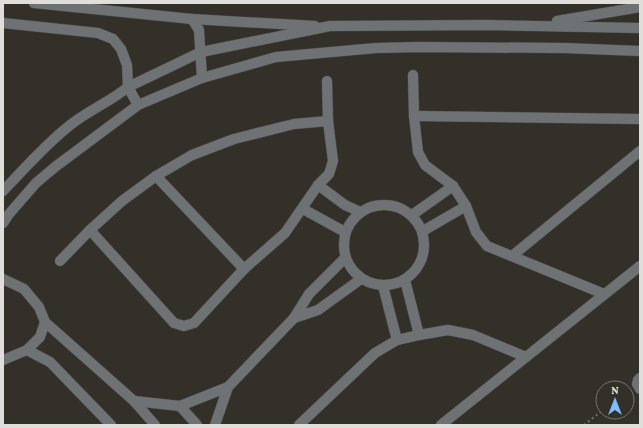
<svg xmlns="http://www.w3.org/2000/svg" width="643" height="428" font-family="'Crimson Pro',serif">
<rect width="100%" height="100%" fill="#33302a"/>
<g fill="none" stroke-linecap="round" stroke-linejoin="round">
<defs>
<g id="minor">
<polyline points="34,3 192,19 315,26"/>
<polyline points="192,19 199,30 202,78"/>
<polyline points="557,21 640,7"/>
<path d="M 3,23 L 98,33 L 113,39 L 121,49 L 127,65 L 128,87 C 110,102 87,111 69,126 C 45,145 24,169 3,191"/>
<polyline points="413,75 414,116 418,152 425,165 453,186 466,206 476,232 487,246 604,294"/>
<polyline points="138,105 128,87 201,52 330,26 487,25 640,28"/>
<polyline points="414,116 640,119"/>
<polyline points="156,176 244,269"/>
<polyline points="318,185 345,205 360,212"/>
<circle cx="384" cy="245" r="40"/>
<polyline points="303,209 345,232"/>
<polyline points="412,215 453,186"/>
<polyline points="3,223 9,214 36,183 55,167 138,105 202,78 276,57 376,48 419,47 564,48 640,51"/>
<polyline points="90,230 174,323 184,326 194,323 244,269 285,233 318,185 329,174 333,161 328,121 327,81"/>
<polyline points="423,231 466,206"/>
<polyline points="512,256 640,151"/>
<polyline points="60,261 90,230 122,201 156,176 192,155 234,139 294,124 328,121"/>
<polyline points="3,279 24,289 39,307 45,322 40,337 27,350 3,360"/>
<polyline points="405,280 419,335"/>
<polyline points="383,286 397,340"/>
<polyline points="294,318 318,310 361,279"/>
<polyline points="45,322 134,401 155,425"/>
<polyline points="27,350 50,362 111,425"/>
<polyline points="640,378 638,380 637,384 640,389"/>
<polyline points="134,401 180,406 228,387"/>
<polyline points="180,406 197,425"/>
<polyline points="215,425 228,387 294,318 309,294 345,258"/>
<polyline points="299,425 375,353 397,340 419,335 448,330 473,335 526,357"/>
<polyline points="441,425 640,266"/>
</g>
</defs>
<!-- minor casing -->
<use href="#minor" stroke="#4f4c46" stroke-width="11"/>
<!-- path -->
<polyline stroke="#75726d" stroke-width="2" stroke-dasharray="2 3" stroke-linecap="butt" points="584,425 603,410"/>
<!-- minor -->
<use href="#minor" stroke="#6f7274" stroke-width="10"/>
</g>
<!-- border -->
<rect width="643" height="428" fill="none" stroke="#e0deda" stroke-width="8"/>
<!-- north arrow -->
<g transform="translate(615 400)"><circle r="19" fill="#33302a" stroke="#787670"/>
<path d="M0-3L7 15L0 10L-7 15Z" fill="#7cbef9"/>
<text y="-6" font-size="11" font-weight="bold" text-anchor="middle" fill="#e0deda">N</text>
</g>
</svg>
